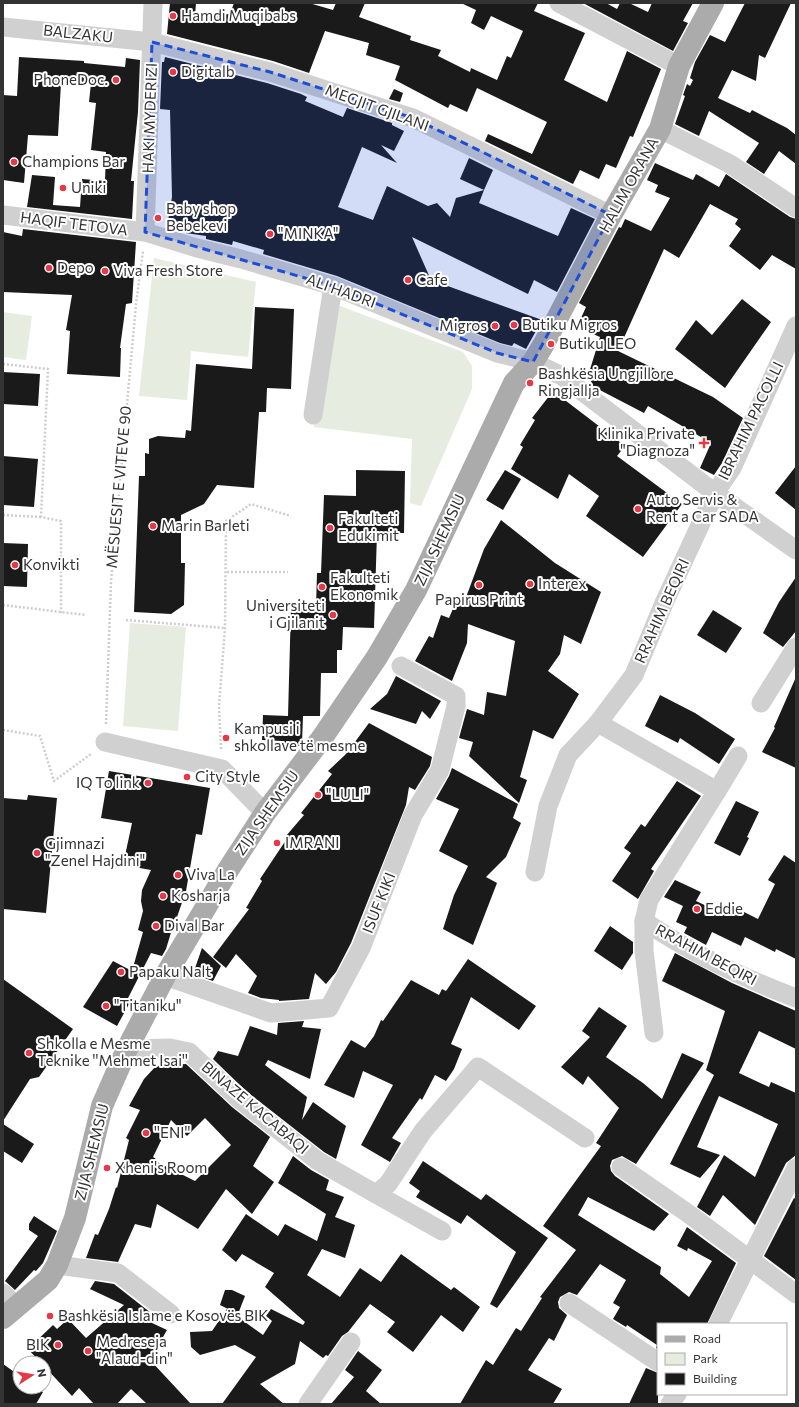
<svg xmlns="http://www.w3.org/2000/svg" width="799" height="1407" font-family="Commissioner,sans-serif">
<rect width="100%" height="100%" fill="#fff"/>
<!-- green -->
<g fill="#e6ecdf">
<polygon points="154,258 256,282 248,357 191,351 187,400 139,396"/>
<polygon points="332,303 463,352 472,366 472,389 421,506 410,503 412,439 314,427"/>
<polygon points="3,312 32,316 26,360 3,357"/>
<polygon points="130,623 186,627 178,731 123,726"/>
</g>
<!-- building -->
<g fill="#1a1a1a" fill-rule="evenodd">
<polygon points="170,3 196,3 195,16 230,14 234,3 309,3 333,10 336,3 365,3 359,17 411,36 410,40 441,50 438,56 470,72 471,68 497,80 507,56 511,58 523,31 491,16 484,30 471,23 476,10 461,3 538,3 534,11 585,33 564,80 607,102 627,51 661,69 633,137 630,136 616,168 606,164 599,179 580,170 573,184 485,141 488,134 532,154 547,122 477,88 467,112 450,104 448,108 395,80 400,66 366,55 369,43 325,31 309,73 273,61 167,34"/>
<polygon points="583,3 606,3 617,9 620,3 629,3 648,12 652,3 693,3 683,21 688,23 673,51"/>
<polygon points="745,3 791,3 765,58 759,55 756,81 732,70 718,98 750,113 752,110 787,128 796,135 796,164 779,151 764,174 746,162 759,143 709,111 699,136 675,124 685,96 683,95 687,84 690,86 693,80 690,78 695,62 710,35 725,42"/>
<polygon points="19,57 84,61 84,63 125,67 126,58 140,60 138,112 131,181 134,181 132,219 27,207 32,175 55,177 53,205 80,207 82,179 105,181 106,152 91,150 96,103 89,102 91,83 61,83 58,136 28,135 24,183 3,180 3,95 17,96"/>
<polygon points="165,57 267,83 301,94 307,97 305,101 343,117 347,108 392,123 392,125 404,131 394,151 381,145 397,163 362,147 338,207 373,220 387,186 428,206 437,203 450,217 456,198 484,190 479,203 558,236 571,208 595,219 557,292 534,280 528,294 412,237 431,280 542,320 526,349 514,343 512,346 500,343 337,276 263,254 264,250 233,241 232,245 206,239 206,236 186,233 167,227 172,197 170,110 160,109 162,62 164,62"/>
<polygon points="394,89 403,93 400,102 389,99"/>
<polygon points="469,158 493,170 484,190 460,179"/>
<polygon points="655,163 693,180 696,174 719,187 726,174 790,217 796,219 796,269 772,255 760,270 729,246 741,229 735,224 738,219 710,204 679,258 664,249 618,351 713,397 743,418 722,463 714,475 700,468 711,443 648,406 644,413 594,387 588,376 600,337 577,327 586,307 579,303 619,227 621,228 625,219 651,231 670,198 655,192 658,185 647,180"/>
<polygon points="23,229 136,242 132,303 126,304 120,348 121,348 120,377 67,374 70,331 66,330 72,295 3,292 3,232 22,236"/>
<polygon points="742,299 771,322 725,388 675,349 696,320 712,335"/>
<polygon points="255,307 294,309 291,389 267,388 266,412 259,412 254,488 217,485 204,504 181,515 181,563 185,563 184,605 171,614 134,612 139,476 145,476 145,453 149,454 149,439 158,436 185,438 186,430 191,431 196,364 252,369"/>
<polygon points="3,372 40,374 38,406 3,404"/>
<polygon points="553,391 625,446 617,456 682,504 643,557 586,516 599,496 569,474 558,499 511,469 523,447 520,445 535,420 532,418"/>
<polygon points="3,456 38,459 34,507 3,505"/>
<polygon points="796,466 796,510 775,493"/>
<polygon points="356,470 405,471 404,533 377,533 374,628 343,627 342,650 337,650 337,673 321,673 320,716 303,716 302,743 300,746 282,745 282,741 262,740 263,715 288,716 291,606 316,607 317,573 321,573 324,495 356,496"/>
<polygon points="505,470 521,479 503,510 486,500"/>
<polygon points="501,520 555,563 601,592 581,644 564,635 560,654 548,671 579,694 553,739 533,730 520,777 527,780 519,803 469,756 473,742 459,738 467,709 484,715 487,692 506,696 515,641 468,624 467,643 452,681 415,661 429,636 433,638 441,615 449,618 458,597 465,600 484,549"/>
<polygon points="3,543 28,544 27,587 3,586"/>
<polygon points="796,577 796,631 783,647 763,633 779,602"/>
<polygon points="713,610 742,628 726,653 697,635"/>
<polygon points="396,676 441,701 430,719 422,711 416,724 370,709 387,694"/>
<polygon points="796,677 796,768 762,752 775,728 774,727"/>
<polygon points="660,695 695,713 735,739 719,764 680,738 678,743 645,726"/>
<polygon points="369,723 432,757 430,766 415,790 409,787 406,805 351,943 336,972 326,984 315,973 309,999 279,1001 279,1000 261,998 248,993 257,976 236,954 226,968 213,957 249,909 246,908 262,881 260,879 288,837 286,836 304,815 301,813 332,774 328,771 346,754"/>
<polygon points="452,768 518,804 513,818 521,823 506,857 486,877 497,883 473,945 443,929 454,895 468,866 439,851 459,809 436,799 449,776"/>
<polygon points="109,771 210,788 202,835 196,834 186,891 177,917 176,916 166,949 162,956 151,953 126,1002 129,1004 117,1026 83,1007 113,961 132,971 143,932 138,930 143,911 141,901 142,890 151,870 123,865 132,823 101,818"/>
<polygon points="677,781 701,796 651,869 654,871 638,899 612,881 631,853 624,848 641,824 645,827"/>
<polygon points="28,795 57,798 46,913 3,909 3,798 27,800"/>
<polygon points="736,801 759,812 747,837 749,838 740,856 714,843"/>
<polygon points="784,855 796,863 796,959 776,949 775,952 745,937 741,946 712,932 706,945 684,933 687,927 676,922 683,906 664,897 675,880 701,892 696,901 728,916 732,906 758,919 775,884 768,880"/>
<polygon points="610,926 633,942 633,953 622,970 594,951"/>
<polygon points="202,948 221,966 213,981 193,974"/>
<polygon points="675,953 732,983 796,1011 796,1049 759,1031 739,1073 769,1087 771,1082 796,1093 796,1155 786,1163 755,1225 723,1195 710,1216 697,1207 724,1155 755,1177 778,1124 719,1096 697,1147 720,1155 700,1178 670,1164 714,1075 706,1070 725,1011 662,981"/>
<polygon points="468,959 536,1006 519,1030 471,997 451,1044 462,1049 454,1069 446,1081 435,1075 422,1100 420,1098 392,1138 401,1143 390,1162 361,1145 393,1085 363,1071 354,1098 324,1085 351,1040 365,1048 374,1036 381,1020 383,1021 411,980 439,995 442,989 446,991"/>
<polygon points="3,979 73,1029 39,1077 30,1079 3,1121"/>
<polygon points="599,1007 627,1026 606,1057 643,1083 662,1099 682,1053 704,1063 636,1164 622,1156 612,1160 610,1166 611,1171 615,1176 669,1214 654,1231 588,1197 578,1215 661,1267 660,1274 689,1297 712,1261 688,1248 687,1251 677,1246 687,1227 736,1263 707,1324 658,1324 658,1349 656,1348 657,1345 627,1325 626,1327 613,1319 620,1307 613,1303 626,1280 600,1264 577,1295 569,1292 560,1297 558,1302 559,1308 567,1315 554,1341 549,1338 528,1370 562,1389 553,1404 460,1404 486,1360 493,1365 516,1328 521,1331 542,1298 540,1297 576,1250 543,1226 601,1146 596,1143 619,1108 588,1076 583,1085 561,1067 590,1037 582,1031"/>
<polygon points="304,1021 302,1027 321,1029 310,1079 268,1060 265,1065 307,1097 302,1120 313,1102 346,1126 336,1159 324,1152 246,1091 213,1059 218,1051 238,1056 250,1026 277,1035 278,1023"/>
<path d="M 186,1064 L 232,1107 L 270,1137 L 253,1166 L 274,1182 L 252,1214 L 226,1189 L 198,1229 L 157,1204 L 151,1228 L 135,1224 L 118,1262 L 86,1258 L 95,1234 L 98,1235 L 109,1209 L 116,1187 L 117,1188 L 129,1140 L 126,1138 L 140,1110 L 129,1106 L 144,1079 L 156,1066 ZM 205,1118 L 231,1145 L 195,1181 L 155,1161 L 156,1159 L 153,1157 L 171,1120 L 187,1136 Z"/>
<polygon points="3,1124 34,1144 22,1163 3,1151"/>
<polygon points="293,1156 311,1170 329,1180 326,1190 344,1197 335,1217 355,1225 345,1258 322,1249 307,1275 340,1297 360,1268 381,1282 401,1254 451,1290 454,1287 480,1307 463,1332 441,1315 413,1352 387,1332 395,1322 370,1304 348,1332 342,1336 328,1356 326,1355 323,1358 300,1341 295,1364 260,1384 284,1404 222,1404 256,1357 235,1345 200,1355 191,1347 190,1332 212,1331 227,1309 263,1335 272,1321 266,1316 271,1309 303,1325 305,1322 265,1287 274,1273 242,1254 236,1262 222,1250 246,1214 278,1236 285,1224 317,1241 326,1214 278,1183"/>
<polygon points="423,1161 481,1200 486,1194 548,1238 497,1308 490,1304 516,1252 467,1215 461,1224 416,1197 420,1191 409,1183"/>
<polygon points="794,1198 796,1199 796,1280 764,1256"/>
<polygon points="34,1216 57,1231 43,1263 36,1271 34,1270 15,1290 5,1281 38,1236 29,1230 29,1224"/>
<polygon points="95,1281 114,1284 151,1313 152,1323 167,1330 150,1360 191,1404 147,1404 131,1389 117,1404 94,1404 79,1388 72,1396 44,1366 44,1363 41,1363 28,1349 53,1325 57,1329 68,1319 86,1338 124,1305 90,1289"/>
<polygon points="225,1290 232,1290 245,1296 238,1314 220,1305"/>
<polygon points="358,1351 382,1370 366,1391 381,1404 331,1404 354,1377 345,1370"/>
<polygon points="3,1364 20,1376 20,1387 36,1387 43,1392 36,1404 3,1404"/>
<polygon points="646,1368 658,1373 658,1404 629,1404"/>
</g>
<g fill="none" stroke-linecap="round" stroke-linejoin="round">
<!-- path -->
<g stroke="#cdcdcd" stroke-width="2.5" stroke-dasharray="2 2" stroke-linecap="butt">
<polyline points="3,364 48,369 41,517 61,521 61,613"/>
<polyline points="3,515 41,517"/>
<polyline points="227,572 288,572"/>
<polyline points="3,605 86,615"/>
<polyline points="126,620 225,628"/>
<polyline points="106,724 111,582 136,304 143,251"/>
<polyline points="3,730 40,736 54,781 91,754"/>
<polyline points="221,749 219,706 225,628 226,521 251,504 291,516"/>
</g>
<!-- minor -->
<g stroke="#d0d0d0" stroke-width="19">
<polyline points="559,3 679,66"/>
<polyline points="3,27 152,42 270,72 413,118 611,215"/>
<polyline points="660,129 730,164 796,208"/>
<polyline points="3,215 145,232 197,248 241,259 333,286 497,353 533,362 562,376 715,493 796,550"/>
<polyline points="145,232 153,3"/>
<polyline points="313,415 333,286"/>
<polyline points="761,703 796,647"/>
<polyline points="598,723 634,675 664,603 715,493 732,468 796,326"/>
<polyline points="105,742 222,769 265,813"/>
<polyline points="717,791 738,756"/>
<path d="M 535,872 L 548,806 L 568,755 L 598,723 L 717,791 L 649,900 L 644,921 C 691,953 743,978 796,998"/>
<polyline points="644,921 644,951 654,1033"/>
<polyline points="165,976 271,1013 329,1008 361,948 413,815 440,770 456,706 456,696 401,666"/>
<polyline points="127,1049 170,1048 189,1052 239,1099 318,1161 376,1194 388,1184 423,1131 478,1067 585,1138"/>
<polyline points="621,1167 686,1212 796,1294"/>
<polyline points="376,1194 442,1231"/>
<polyline points="57,1265 118,1273 171,1314"/>
<polyline points="3,1293 16,1306"/>
<polyline points="569,1303 658,1362"/>
<polyline points="718,1324 796,1168"/>
<polyline points="308,1404 351,1342"/>
<polyline points="670,1404 677,1394"/>
</g>
<!-- major -->
<polyline stroke="#ababab" stroke-width="22" points="3,1318 48,1280 57,1265 75,1218 102,1106 127,1049 165,976 228,870 265,813 322,738 377,657 416,590 514,383 533,362 545,342 611,215 660,129 679,66 713,3"/>
</g>
<!-- marked area -->
<path fill="#1d4ed8" fill-opacity="0.2" stroke="#1d4ed8" stroke-width="3" stroke-dasharray="8 5" stroke-linejoin="round" d="M 152,42 L 270,72 L 413,118 L 611,215 L 533,362 L 497,353 L 333,286 L 145,232 Z"/>
<!-- markers -->
<g fill="#e63946" stroke="#fff" stroke-width="1.5">
<circle cx="173" cy="16" r="4"/>
<circle cx="173" cy="72" r="4"/>
<circle cx="116" cy="80" r="4"/>
<circle cx="14" cy="162" r="4"/>
<circle cx="63" cy="188" r="4"/>
<circle cx="158" cy="218" r="4"/>
<circle cx="270" cy="234" r="4"/>
<circle cx="49" cy="268" r="4"/>
<circle cx="105" cy="271" r="4"/>
<circle cx="408" cy="280" r="4"/>
<circle cx="514" cy="325" r="4"/>
<circle cx="495" cy="326" r="4"/>
<circle cx="551" cy="344" r="4"/>
<circle cx="530" cy="383" r="4"/>
<path d="M702 437h4v4h4v4h-4v4h-4v-4h-4v-4h4z"/>
<circle cx="638" cy="509" r="4"/>
<circle cx="153" cy="526" r="4"/>
<circle cx="330" cy="528" r="4"/>
<circle cx="15" cy="565" r="4"/>
<circle cx="530" cy="584" r="4"/>
<circle cx="479" cy="585" r="4"/>
<circle cx="322" cy="587" r="4"/>
<circle cx="333" cy="615" r="4"/>
<circle cx="226" cy="738" r="4"/>
<circle cx="187" cy="777" r="4"/>
<circle cx="148" cy="783" r="4"/>
<circle cx="318" cy="795" r="4"/>
<circle cx="277" cy="843" r="4"/>
<circle cx="37" cy="853" r="4"/>
<circle cx="178" cy="875" r="4"/>
<circle cx="163" cy="896" r="4"/>
<circle cx="697" cy="909" r="4"/>
<circle cx="156" cy="926" r="4"/>
<circle cx="121" cy="972" r="4"/>
<circle cx="106" cy="1006" r="4"/>
<circle cx="29" cy="1053" r="4"/>
<circle cx="146" cy="1133" r="4"/>
<circle cx="107" cy="1168" r="4"/>
<circle cx="50" cy="1316" r="4"/>
<circle cx="58" cy="1345" r="4"/>
<circle cx="88" cy="1351" r="4"/>
</g>
<g text-anchor="middle" stroke-width="4" stroke-linejoin="round" paint-order="stroke">
<!-- poi labels -->
<g font-size="15" fill="#333" stroke="#fff" text-anchor="start">
<text x="181" y="21">Hamdi Muqibabs</text>
<text x="181" y="77">Digitalb</text>
<text x="108" y="85" text-anchor="end">PhoneDoc.</text>
<text x="22" y="167">Champions Bar</text>
<text x="71" y="193">Uniki</text>
<text x="166" y="214">Baby shop<tspan x="166" dy="17">Bebekevi</tspan></text>
<text x="278" y="239">"MINKA"</text>
<text x="57" y="273">Depo</text>
<text x="113" y="276">Viva Fresh Store</text>
<text x="416" y="285">Cafe</text>
<text x="522" y="330">Butiku Migros</text>
<text x="487" y="331" text-anchor="end">Migros</text>
<text x="559" y="349">Butiku LEO</text>
<text x="538" y="379">Bashkësia Ungjillore<tspan x="538" dy="17">Ringjallja</tspan></text>
<text x="695" y="439" text-anchor="end">Klinika Private<tspan x="695" dy="17">"Diagnoza"</tspan></text>
<text x="646" y="505">Auto Servis &amp;<tspan x="646" dy="17">Rent a Car SADA</tspan></text>
<text x="338" y="524">Fakulteti<tspan x="338" dy="17">Edukimit</tspan></text>
<text x="161" y="531">Marin Barleti</text>
<text x="23" y="570">Konvikti</text>
<text x="330" y="583">Fakulteti<tspan x="330" dy="17">Ekonomik</tspan></text>
<text x="538" y="589">Interex</text>
<text x="479" y="605" text-anchor="middle">Papirus Print</text>
<text x="325" y="611" text-anchor="end">Universiteti<tspan x="325" dy="17">i Gjilanit</tspan></text>
<text x="234" y="734">Kampusi i<tspan x="234" dy="17">shkollave të mesme</tspan></text>
<text x="195" y="782">City Style</text>
<text x="140" y="788" text-anchor="end">IQ To link</text>
<text x="326" y="800">"LULI"</text>
<text x="285" y="848">IMRANI</text>
<text x="45" y="849">Gjimnazi<tspan x="45" dy="17">"Zenel Hajdini"</tspan></text>
<text x="186" y="880">Viva La</text>
<text x="171" y="901">Kosharja</text>
<text x="705" y="914">Eddie</text>
<text x="164" y="931">Dival Bar</text>
<text x="129" y="977">Papaku Nalt</text>
<text x="114" y="1011">"Titaniku"</text>
<text x="37" y="1049">Shkolla e Mesme<tspan x="37" dy="17">Teknike ''Mehmet Isai''</tspan></text>
<text x="154" y="1138">''ENI''</text>
<text x="115" y="1173">Xheni's Room</text>
<text x="58" y="1321">Bashkësia Islame e Kosovës BIK</text>
<text x="96" y="1347">Medreseja<tspan x="96" dy="17">"Alaud-din"</tspan></text>
<text x="50" y="1350" text-anchor="end">BIK</text>
</g>
<!-- street labels -->
<g font-size="15" fill="#333" stroke="#fff">
<text transform="translate(78 34) rotate(6)" y="5">BALZAKU</text>
<text transform="translate(377 108) rotate(20)" y="5">MEGJIT GJILANI</text>
<text transform="translate(150 118) rotate(-88)" y="5">HAKI MYDERIZI</text>
<text transform="translate(629 185) rotate(-61)" y="5">HALIM ORANA</text>
<text transform="translate(74 224) rotate(7)" y="5">HAQIF TETOVA</text>
<text transform="translate(341 291) rotate(20)" y="5">ALI HADRI</text>
<text transform="translate(751 421) rotate(-64)" y="5">IBRAHIM PACOLLI</text>
<text transform="translate(119 487) rotate(-85)" y="5">MËSUESIT E VITEVE 90</text>
<text transform="translate(440 540) rotate(-65)" y="5">ZIJA SHEMSIU</text>
<text transform="translate(662 611) rotate(-66)" y="5">RRAHIM BEQIRI</text>
<text transform="translate(267 813) rotate(-55)" y="5">ZIJA SHEMSIU</text>
<text transform="translate(379 903) rotate(-68)" y="5">ISUF KIKI</text>
<text transform="translate(706 955) rotate(28)" y="5">RRAHIM BEQIRI</text>
<text transform="translate(255 1108) rotate(40)" y="5">BINAZE KACABAQI</text>
<text transform="translate(92 1152) rotate(-76)" y="5">ZIJA SHEMSIU</text>
</g>
</g>
<!-- border -->
<rect width="799" height="1407" fill="none" stroke="#333333" stroke-width="8"/>
<!-- legend -->
<rect x="657" y="1323" width="130" height="72" fill="#ffffff" stroke="#adadad"/>
<rect x="665" y="1336" width="20" height="6" fill="#ababab" stroke="#adadad"/>
<text x="693" y="1343" font-size="12" fill="#333333">Road</text>
<rect x="665" y="1353" width="20" height="12" fill="#e6ecdf" stroke="#adadad"/>
<text x="693" y="1363" font-size="12" fill="#333333">Park</text>
<rect x="665" y="1373" width="20" height="12" fill="#1a1a1a" stroke="#adadad"/>
<text x="693" y="1383" font-size="12" fill="#333333">Building</text>
<!-- north arrow -->
<g transform="translate(32 1375) rotate(78)"><circle r="19" fill="#ffffff" stroke="#adadad"/>
<path d="M0-3L7 15L0 10L-7 15Z" fill="#e63946"/>
<text y="-6" font-size="11" font-weight="bold" text-anchor="middle" fill="#333333">N</text>
</g>
</svg>
